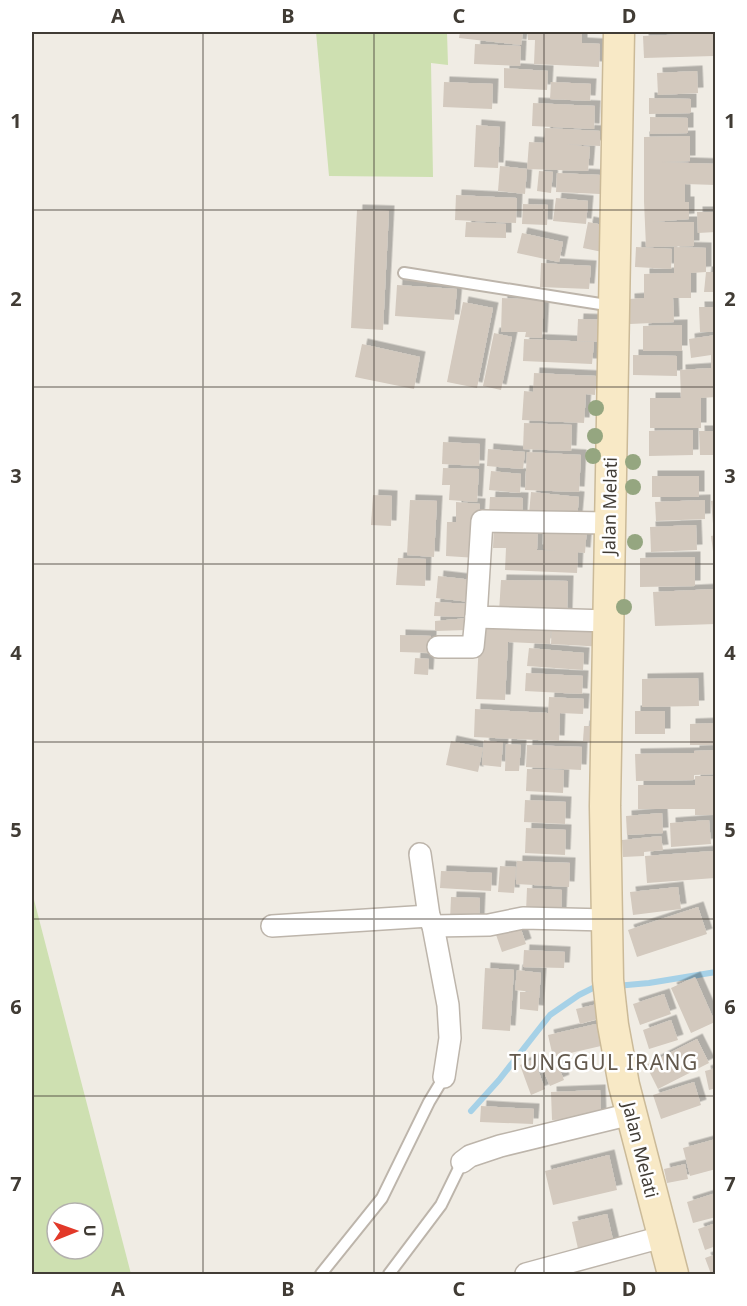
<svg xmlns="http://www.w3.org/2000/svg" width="747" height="1306" font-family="'Noto Sans',sans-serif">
<defs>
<filter id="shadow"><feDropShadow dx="5.5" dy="-5.5" stdDeviation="0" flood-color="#0004"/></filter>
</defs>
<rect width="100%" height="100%" fill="#f0ece4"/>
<!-- green -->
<g fill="#cee0b1" fill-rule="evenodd">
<polygon points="316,32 447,32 448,65 431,63 433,177 329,176"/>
<path d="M 32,892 L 131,1274 L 32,1274 ZM 57,1213 L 93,1213 L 93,1249 L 57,1249 Z"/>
</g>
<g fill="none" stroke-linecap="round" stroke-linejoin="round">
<!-- stream -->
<g stroke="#a6d1e7" stroke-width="6">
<polyline points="616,986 649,983 716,972"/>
<polyline points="471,1111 499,1080 550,1015 579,995 595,987 600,987"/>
</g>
</g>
<!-- building -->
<g fill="#d3c9be" filter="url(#shadow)">
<polygon points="460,32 523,32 521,45 459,38"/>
<polygon points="528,32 582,32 582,43 600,44 599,67 534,64 535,40 528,40"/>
<polygon points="632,32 657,32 657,33 632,34"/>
<polygon points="713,33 714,56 644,58 643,36"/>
<polygon points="475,44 521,46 520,66 474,64"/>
<polygon points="504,68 548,71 547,90 504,88"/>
<polygon points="697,71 698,93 658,95 657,73"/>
<polygon points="444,82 493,84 492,109 443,107"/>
<polygon points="551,82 591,84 590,101 550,99"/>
<polygon points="649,98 691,99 691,113 649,114"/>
<polygon points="533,103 595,106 594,129 532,126"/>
<polygon points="650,117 688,118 688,133 650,134"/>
<polygon points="476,125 500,127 498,168 474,167"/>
<polygon points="545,128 600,131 600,146 566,144 590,147 588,171 527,169 529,142 544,143"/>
<polygon points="690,136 690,161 662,162 716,164 716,185 685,184 685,202 689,202 689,219 653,222 694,222 694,246 646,247 644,201 644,137"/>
<polygon points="500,166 527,169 525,194 498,191"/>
<polygon points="539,171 553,172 551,193 537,191"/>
<polygon points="557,173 600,175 600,194 556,192"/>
<polygon points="456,195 517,198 516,223 455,220"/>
<polygon points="556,198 588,201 586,224 553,221"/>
<polygon points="523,204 548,205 547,225 522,224"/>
<polygon points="357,210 389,211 383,330 351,328"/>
<polygon points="697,212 716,212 716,232 698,233"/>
<polygon points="466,222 506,224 506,238 465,237"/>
<polygon points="588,222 613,227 607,253 583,248"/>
<polygon points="522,233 563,242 559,262 517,253"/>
<polygon points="636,247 672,249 671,269 635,267"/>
<polygon points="674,247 706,248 706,272 691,273 691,298 673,298 674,322 630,324 629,299 644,298 644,274 674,273"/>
<polygon points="541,263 591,266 589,289 540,287"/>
<polygon points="706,272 716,272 716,292 704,292"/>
<polygon points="397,285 457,289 454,320 395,316"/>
<polygon points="502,298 544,300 542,338 525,337 526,332 501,332"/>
<polygon points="463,302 493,308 477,388 447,382"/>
<polygon points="699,307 716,307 716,332 700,332"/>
<polygon points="578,319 609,320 608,342 577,341"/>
<polygon points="682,325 682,351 643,351 643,326"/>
<polygon points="494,333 512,337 501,390 483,386"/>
<polygon points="716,335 716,397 701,398 701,428 650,428 650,398 681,398 680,370 711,368 711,355 691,358 689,339"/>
<polygon points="524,339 594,342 592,364 523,361"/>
<polygon points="362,344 420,357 414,389 355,377"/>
<polygon points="633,355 677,356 677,376 633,375"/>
<polygon points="534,373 596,376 595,395 586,394 584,423 522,420 524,391 533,392"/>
<polygon points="524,423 572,425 571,451 523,449"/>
<polygon points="693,430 693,455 649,456 649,431"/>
<polygon points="699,431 716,431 716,455 700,455"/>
<polygon points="443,442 480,444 479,466 442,464"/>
<polygon points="488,449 525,452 523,469 487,466"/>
<polygon points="527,452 581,455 579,492 525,490"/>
<polygon points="443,468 479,469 477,502 449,500 450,485 442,485"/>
<polygon points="491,471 521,474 520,493 489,490"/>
<rect x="652" y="476" width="47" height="21"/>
<polygon points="531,492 579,497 577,519 529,514"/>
<polygon points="373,495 392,496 391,526 371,525"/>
<polygon points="490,497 523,498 522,517 489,515"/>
<polygon points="410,500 437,501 434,557 407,555"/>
<polygon points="705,500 705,519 656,521 655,502"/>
<polygon points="716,500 716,524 713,524 711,501"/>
<polygon points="456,502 480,504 477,558 446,556 447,522 456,522"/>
<polygon points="545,524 587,527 585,553 578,552 577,573 505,570 506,548 493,548 494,525 538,527 537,550 555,551 543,549"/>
<polygon points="696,525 697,550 651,552 650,527"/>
<polygon points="716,535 716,558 714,559 711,536"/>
<polygon points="695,557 695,586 640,587 640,558"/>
<polygon points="398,558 426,559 425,586 396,585"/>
<polygon points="438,576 473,580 470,602 436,598"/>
<polygon points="501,580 568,581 567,614 499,612"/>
<polygon points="716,589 716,624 655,626 653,592"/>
<polygon points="435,602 469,604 468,617 434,616"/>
<polygon points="468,618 467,630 435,631 435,621"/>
<polygon points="480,623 551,623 550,644 508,642 505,700 476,699"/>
<polygon points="552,624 607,626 605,647 551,644"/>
<polygon points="400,635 431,636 431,653 400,652"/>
<polygon points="529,648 584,653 583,670 527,666"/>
<polygon points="415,658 429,659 428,675 414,674"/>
<polygon points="526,673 583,676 582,694 525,691"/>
<polygon points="698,678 699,706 642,707 642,679"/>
<polygon points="549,697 584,699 583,714 560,713 559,741 474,737 475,709 548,713"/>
<rect x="635" y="711" width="30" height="23"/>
<polygon points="716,723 716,745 690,745 690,724"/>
<polygon points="584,726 601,726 600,742 583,741"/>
<polygon points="484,740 503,743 501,767 482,765"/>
<polygon points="451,741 483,748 478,772 446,765"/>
<polygon points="506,744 521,745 519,771 505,771"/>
<polygon points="527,745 582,747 581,770 526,767"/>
<polygon points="716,750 716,774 694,775 694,780 636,781 635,754 694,753 694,751"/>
<polygon points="527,769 564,770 563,793 526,791"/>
<polygon points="695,776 716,776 716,815 695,815 695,809 638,809 638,785 695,785"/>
<polygon points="525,800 566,802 565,824 524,822"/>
<polygon points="662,813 663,833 627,835 626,816"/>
<polygon points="709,820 711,844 671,847 670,823"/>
<polygon points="526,828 566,830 565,855 525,853"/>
<polygon points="661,836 663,850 644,852 644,856 623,857 622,840"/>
<polygon points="713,851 715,878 647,883 645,856"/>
<polygon points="517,861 570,863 569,887 516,884"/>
<polygon points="500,866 516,867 514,893 498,892"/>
<polygon points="441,871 492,873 491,891 440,888"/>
<polygon points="678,887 681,909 633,915 630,892"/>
<polygon points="527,888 562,890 561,914 526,912"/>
<polygon points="451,897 480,898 479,921 450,920"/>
<polygon points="698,907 707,934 637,957 628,930"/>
<polygon points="518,920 526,944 502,952 494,929"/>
<polygon points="524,950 565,952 564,968 523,967"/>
<polygon points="485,968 514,970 510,1031 482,1029"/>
<polygon points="517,970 541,973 538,1011 520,1009 520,992 533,992 515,990"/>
<polygon points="695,977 715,1022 691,1033 671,988"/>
<polygon points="664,994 671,1014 640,1025 633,1004"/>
<polygon points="602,1003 605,1017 580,1024 576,1009"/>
<polygon points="671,1020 678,1040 649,1049 643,1030"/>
<polygon points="596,1024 601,1046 553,1057 548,1035"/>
<polygon points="697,1039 709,1063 658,1089 646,1065"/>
<polygon points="534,1059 545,1089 531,1095 520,1065"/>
<polygon points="557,1063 564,1080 550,1086 543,1070"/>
<polygon points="716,1068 716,1088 709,1090 705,1071"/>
<polygon points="694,1082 701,1105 661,1119 653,1095"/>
<polygon points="600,1090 601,1118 552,1120 551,1092"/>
<polygon points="481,1106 534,1109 533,1124 480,1122"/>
<polygon points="716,1139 716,1169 690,1176 683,1148"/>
<polygon points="609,1155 617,1190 553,1205 545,1171"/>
<polygon points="685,1164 688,1179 667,1183 664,1169"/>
<polygon points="716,1193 716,1217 693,1223 687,1202"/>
<polygon points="607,1214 614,1244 579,1253 572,1222"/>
<polygon points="716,1223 716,1246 705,1250 698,1229"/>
<polygon points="716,1254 716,1273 711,1274 705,1258"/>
</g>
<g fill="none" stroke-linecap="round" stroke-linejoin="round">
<defs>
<g id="service">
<polyline points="404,273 613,306"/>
<polyline points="321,1274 382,1198 429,1102 444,1077"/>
<polyline points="389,1274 441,1205 462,1162"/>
</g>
<g id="minor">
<polyline points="608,621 476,617 482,521 609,523"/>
<polyline points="438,647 473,647 476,617"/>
<polyline points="420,854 429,916"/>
<polyline points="272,926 429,916 433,926 448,1005 450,1038 444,1077"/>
<polyline points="433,926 489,925 523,918 607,920"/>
<polyline points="462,1162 470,1156 500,1146 631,1114"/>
<polyline points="526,1274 662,1237"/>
</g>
<polyline id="secondary" points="619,32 605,806 608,980 613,1025 624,1085 673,1274"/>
</defs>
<!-- service casing -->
<use href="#service" stroke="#bdb5ab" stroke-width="14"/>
<!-- minor casing -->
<use href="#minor" stroke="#bdb5ab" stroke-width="24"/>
<!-- secondary casing -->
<use href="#secondary" stroke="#cbba98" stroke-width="33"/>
<!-- service -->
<use href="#service" stroke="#fff" stroke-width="10"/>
<!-- minor -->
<use href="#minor" stroke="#fff" stroke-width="21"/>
<!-- secondary -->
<use href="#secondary" stroke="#f8e9c6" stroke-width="30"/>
</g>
<!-- trees -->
<g fill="#95a680">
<circle cx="596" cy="408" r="8"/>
<circle cx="595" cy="436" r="8"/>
<circle cx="593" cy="456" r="8"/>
<circle cx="633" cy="462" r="8"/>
<circle cx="633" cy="487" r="8"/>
<circle cx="635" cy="542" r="8"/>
<circle cx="624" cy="607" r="8"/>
</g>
<!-- grid -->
<path fill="none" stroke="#413c35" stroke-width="1.5" stroke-opacity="0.55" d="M 203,32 L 203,1274M 374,32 L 374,1274M 544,32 L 544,1274M 32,210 L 716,210M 32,387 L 716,387M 32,564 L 716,564M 32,742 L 716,742M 32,919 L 716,919M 32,1096 L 716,1096"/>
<g text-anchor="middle" stroke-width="5" stroke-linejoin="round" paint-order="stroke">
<!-- street labels -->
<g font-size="18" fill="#413c35" stroke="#fff">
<text transform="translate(610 506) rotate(-89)" y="6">Jalan Melati</text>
<text transform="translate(640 1150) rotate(76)" y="6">Jalan Melati</text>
</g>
<!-- quarter labels -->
<g font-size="21" letter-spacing="1.5" fill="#63594d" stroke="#fff">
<text x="604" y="1070">TUNGGUL IRANG</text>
</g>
</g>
<!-- border -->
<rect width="747" height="1306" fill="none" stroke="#ffffff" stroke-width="66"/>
<!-- north arrow -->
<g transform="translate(75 1231) rotate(89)"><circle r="28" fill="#ffffff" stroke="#b3b1ae" stroke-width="1.5"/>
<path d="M0-4.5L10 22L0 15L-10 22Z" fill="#e23929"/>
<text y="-9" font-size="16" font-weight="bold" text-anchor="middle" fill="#413c35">U</text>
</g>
<rect x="33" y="33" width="681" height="1240" fill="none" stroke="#413c35" stroke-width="2"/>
<g font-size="20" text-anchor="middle" font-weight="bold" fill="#413c35">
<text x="118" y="23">A</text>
<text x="288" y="23">B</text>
<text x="459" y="23">C</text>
<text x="629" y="23">D</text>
<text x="16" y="128">1</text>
<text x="730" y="128">1</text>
<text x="16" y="306">2</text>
<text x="730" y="306">2</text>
<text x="16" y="483">3</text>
<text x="730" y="483">3</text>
<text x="16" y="660">4</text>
<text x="730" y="660">4</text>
<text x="16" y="837">5</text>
<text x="730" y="837">5</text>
<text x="16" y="1014">6</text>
<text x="730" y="1014">6</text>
<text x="16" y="1191">7</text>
<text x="730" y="1191">7</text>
<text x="118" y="1296">A</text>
<text x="288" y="1296">B</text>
<text x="459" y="1296">C</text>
<text x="629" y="1296">D</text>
</g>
</svg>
